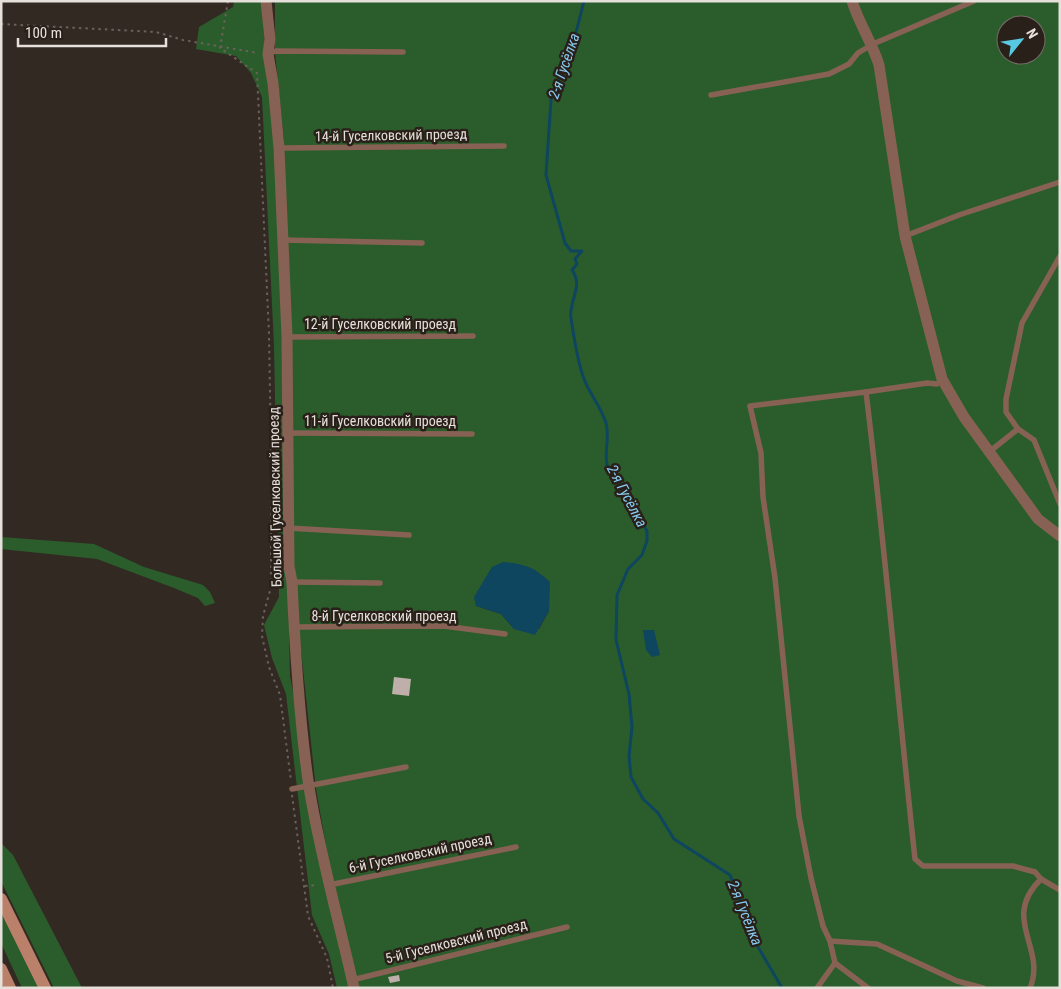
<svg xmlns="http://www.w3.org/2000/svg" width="1061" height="989" font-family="'Roboto Condensed',sans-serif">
<rect width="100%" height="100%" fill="#332923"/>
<!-- green -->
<g fill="#2b5d2c" fill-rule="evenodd">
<polygon points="234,1 261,1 275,151 284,385 290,676 351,988 337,988 329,954 312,915 286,694 272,658 264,625 279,597 274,346 262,97 251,73 236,56 196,49 199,27 233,7"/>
<path d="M 275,1 L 1060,1 L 1060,988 L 357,988 L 332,880 L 316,789 L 292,567 L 284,141 L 275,53 ZM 1006,25 L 1036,25 L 1036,55 L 1006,55 ZM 492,567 L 549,611 L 539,629 L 514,629 L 501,614 L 476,606 L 485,580 Z"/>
<polygon points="1,537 94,544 144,567 203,585 210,592 215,603 205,606 198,598 174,588 97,559 1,549"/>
<polygon points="1,843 13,855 82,988 54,988 1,881"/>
<polygon points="1,905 42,988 22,988 1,943"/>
</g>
<!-- water -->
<g fill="#0e455f">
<path d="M 503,562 C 525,564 534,567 550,582 L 549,611 L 535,635 L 514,629 L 501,614 L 476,606 L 474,597 L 492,567 Z"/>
<polygon points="643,630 654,630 660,655 652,657 646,650"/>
</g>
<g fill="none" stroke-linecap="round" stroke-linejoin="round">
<!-- stream -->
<path stroke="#0e455f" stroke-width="3" d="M 584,1 L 567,68 L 556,83 L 551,100 L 546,175 L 565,243 L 571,251 L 582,251 L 575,259 L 577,264 L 572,270 C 584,286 568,303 571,318 C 574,338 577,360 584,379 C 589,393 601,407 606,423 C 610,438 604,450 607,465 L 647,531 L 647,541 L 642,555 L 628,569 L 617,595 L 616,640 L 629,694 L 632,727 L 629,756 L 631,777 L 643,799 L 658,813 L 674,839 L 730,875 L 758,947 L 782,988"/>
</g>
<!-- building -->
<g fill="#beafaa">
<polygon points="394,677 411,679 409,696 392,694"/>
<polygon points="399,975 400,981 390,983 388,977"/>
</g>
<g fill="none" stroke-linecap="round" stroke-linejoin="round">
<!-- path -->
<g stroke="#69615b" stroke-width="2" stroke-dasharray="2.5 4" stroke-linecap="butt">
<polyline points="228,1 220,48 257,73 269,334 271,450 271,587 263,616 262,636 269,667 280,695 291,781"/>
<polyline points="1,24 156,32 183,40 258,53"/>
<polyline points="292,795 308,916 327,958 333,988"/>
<polyline points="305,886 318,885"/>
</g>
<!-- service -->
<g stroke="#876254" stroke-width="5.5">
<polyline points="268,54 276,51 403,52"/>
<polyline points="711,95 829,74 849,64 858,53 873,44 974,1"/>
<polyline points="279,148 504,146"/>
<polyline points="905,236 959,215 1060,182"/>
<polyline points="283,240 422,243"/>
<polyline points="287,337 473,336"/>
<polyline points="866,392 927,383 937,384"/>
<polyline points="1018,429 1034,440 1060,504"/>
<polyline points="288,433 472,434"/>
<polyline points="989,452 1018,429 1006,412 1006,399 1022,323 1060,256"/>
<polyline points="288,528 409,535"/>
<polyline points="292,582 380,583"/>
<polyline points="294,627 444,626 505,634"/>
<polyline points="292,789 406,767"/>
<polyline points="329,885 516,847"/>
<path d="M 830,941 L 823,926 L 811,878 L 799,816 L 775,578 L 763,497 L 761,453 L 750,406 L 866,392 C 885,547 898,703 915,859 L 923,866 L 1013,866 L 1035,872 L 1041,879 L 1060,890"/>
<polyline points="352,980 567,927"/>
<polyline points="817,988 835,963"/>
<polyline points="868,988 835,963 830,941 877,944 957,981 983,988"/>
<path d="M 1030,988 C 1047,948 1000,919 1041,879"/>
</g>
<!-- minor -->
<g stroke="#876254" stroke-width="11">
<path d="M 266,1 L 270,39 L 268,54 L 273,83 L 279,148 L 287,337 L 289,566 L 292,582 C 295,651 299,719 309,787 C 320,855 339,921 354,988"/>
<path d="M 852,1 C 859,24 872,42 879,65 L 905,236 L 942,379 L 964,417 L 1038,519 L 1060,536"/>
</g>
<!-- secondary -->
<g stroke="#bb806a" stroke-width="12">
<polyline points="1,899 45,988"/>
<polyline points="1,969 10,988"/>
</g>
</g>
<g text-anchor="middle" stroke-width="5" stroke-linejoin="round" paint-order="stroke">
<!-- street labels -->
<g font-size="14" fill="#e6e0db" stroke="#292019">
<text transform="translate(391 135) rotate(-1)" y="5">14-й Гуселковский проезд</text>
<text x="380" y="329">12-й Гуселковский проезд</text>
<text x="380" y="426">11-й Гуселковский проезд</text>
<text transform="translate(275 497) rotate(-91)" y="5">Большой Гуселковский проезд</text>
<text x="384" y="621">8-й Гуселковский проезд</text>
<text transform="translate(420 853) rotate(-12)" y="5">6-й Гуселковский проезд</text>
<text transform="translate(456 941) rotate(-14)" y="5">5-й Гуселковский проезд</text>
</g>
<!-- water labels -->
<g font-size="15" font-style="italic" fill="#88ccf3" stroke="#292019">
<text transform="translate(564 66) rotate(-71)" y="5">2-я Гусёлка</text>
<text transform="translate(627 496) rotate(62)" y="5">2-я Гусёлка</text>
<text transform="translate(745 913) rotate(68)" y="5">2-я Гусёлка</text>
</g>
</g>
<!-- border -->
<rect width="1061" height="989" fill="none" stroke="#e6e0db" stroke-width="5"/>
<!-- north arrow -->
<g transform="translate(1021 40) rotate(60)"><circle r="24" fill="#292019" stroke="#756d67"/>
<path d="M0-4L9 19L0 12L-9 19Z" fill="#58c9e3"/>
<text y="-8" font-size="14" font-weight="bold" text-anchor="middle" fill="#e6e0db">N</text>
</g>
<!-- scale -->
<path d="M18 38v8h148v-8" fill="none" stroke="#e6e0db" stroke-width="2.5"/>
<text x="25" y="38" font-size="15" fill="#e6e0db" stroke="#292019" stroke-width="4" paint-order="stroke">100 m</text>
</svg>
